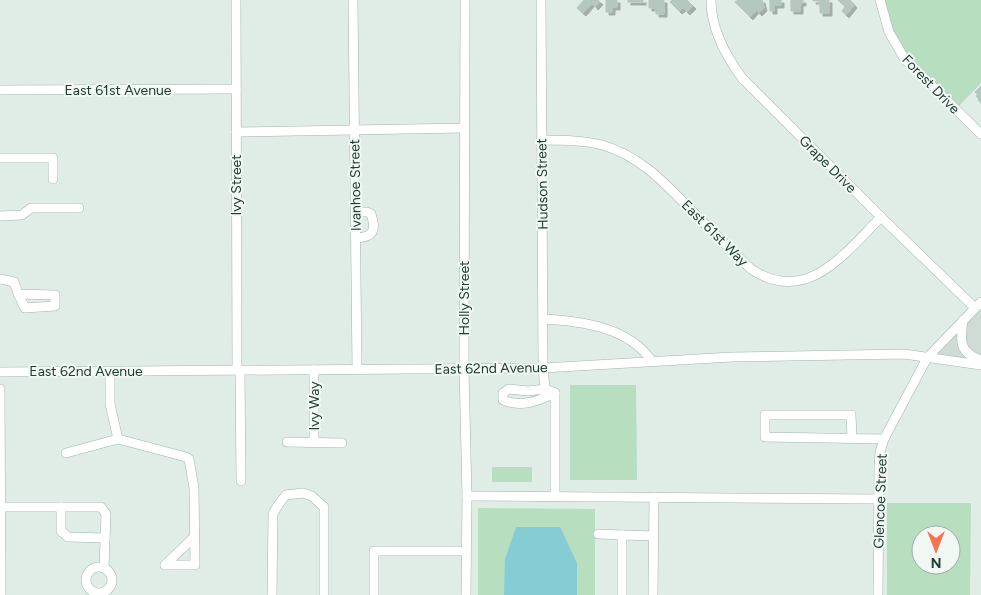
<svg xmlns="http://www.w3.org/2000/svg" width="981" height="595" font-family="Figtree,sans-serif">
<defs>
<filter id="shadow"><feDropShadow dx="3" dy="3" stdDeviation="0" flood-color="#0004"/></filter>
</defs>
<rect width="100%" height="100%" fill="#e0ece6"/>
<!-- built -->
<polygon fill="#cfdcd5" points="981,302 981,364 927,358"/>
<!-- green -->
<g fill="#b8dec0" fill-rule="evenodd">
<polygon points="880,0 981,0 981,83 955,110 904,59"/>
<polygon points="570,385 636,385 637,480 570,480"/>
<rect x="492" y="467" width="40" height="15"/>
<path d="M 887,503 L 971,503 L 970,595 L 887,595 ZM 921,535 L 951,535 L 951,565 L 921,565 Z"/>
<polygon points="478,508 595,509 595,595 478,595"/>
</g>
<!-- water -->
<polygon fill="#85ccd4" points="516,527 560,527 577,563 577,595 504,595 505,559"/>
<!-- building -->
<g fill="#b6c7bf" stroke="#b3c6bd" filter="url(#shadow)">
<polygon points="584,0 598,0 600,2 595,7 592,3 583,13 577,8"/>
<polygon points="606,0 617,0 617,7 612,7 612,12 606,12"/>
<rect x="628" y="0" width="15" height="2"/>
<polygon points="649,0 664,0 664,14 656,14 656,8 649,8"/>
<polygon points="672,0 687,0 693,6 687,12 683,8 679,11 670,2"/>
<polygon points="738,0 762,0 764,8 759,13 756,10 750,17 735,2"/>
<polygon points="770,0 781,0 781,5 774,5 774,11 770,11"/>
<polygon points="791,0 803,0 803,3 800,3 800,11 791,11"/>
<polygon points="813,0 829,0 829,13 820,13 820,1 813,1"/>
<polygon points="838,0 850,0 854,5 846,15 842,11 845,7"/>
<polygon points="981,86 981,103 978,100 979,99 976,96 978,95 975,92"/>
</g>
<g fill="none" stroke-linecap="round" stroke-linejoin="round">
<defs>
<g id="minor">
<polyline points="236,0 237,370"/>
<polyline points="353,0 357,369"/>
<polyline points="465,0 464,369 467,496 466,595"/>
<polyline points="541,0 543,368 545,389 555,393 555,496"/>
<path d="M 711,0 C 711,29 725,55 742,78 L 881,217 L 975,308"/>
<polyline points="880,0 889,32 904,58 981,134"/>
<polyline points="0,90 236,89"/>
<polyline points="236,132 464,128"/>
<path d="M 541,140 C 562,140 582,140 602,145 C 638,155 663,181 688,207 C 709,228 730,249 751,269 C 807,306 845,253 881,217"/>
<polyline points="0,158 53,158 53,179"/>
<path d="M 356,212 L 367,212 L 371,214 C 377,231 373,237 356,238"/>
<polyline points="0,216 22,215 31,208 79,208"/>
<path d="M 0,279 L 14,282 C 17,291 20,299 25,308 L 55,306 L 55,295 L 18,294"/>
<path d="M 543,319 C 582,321 628,327 652,361"/>
<path d="M 963,320 C 960,341 959,353 981,360"/>
<polyline points="240,370 241,481"/>
<polyline points="314,370 314,442"/>
<polyline points="0,372 543,368 732,357 904,354 981,365"/>
<polyline points="110,372 110,404 118,439"/>
<polyline points="0,389 1,595"/>
<path d="M 545,389 L 528,391 L 509,389 L 503,393 L 503,400 C 521,408 538,401 555,393"/>
<polyline points="852,438 851,415 765,415 765,437 884,439"/>
<polyline points="287,442 342,443"/>
<polyline points="66,453 118,439 186,457 189,459 194,488 195,565 165,565"/>
<polyline points="467,496 879,499"/>
<polyline points="1,507 101,507 106,514 104,568"/>
<polyline points="61,507 61,531 68,537 105,538"/>
<polyline points="598,534 622,535"/>
<polyline points="165,565 194,537"/>
<circle cx="99" cy="580" r="13"/>
<polyline points="272,595 273,514 278,505 286,495 303,493 312,496 324,507 324,595"/>
<polyline points="374,595 374,551 466,551"/>
<polyline points="622,595 622,535 654,536"/>
<polyline points="653,595 654,497"/>
<polyline points="878,595 879,468 880,452 884,439 927,358 981,302"/>
</g>
</defs>
<!-- minor casing -->
<use href="#minor" stroke="#a3b4ad" stroke-width="10"/>
<!-- minor -->
<use href="#minor" stroke="#fff" stroke-width="9"/>
</g>
<g text-anchor="middle" stroke-width="4" stroke-linejoin="round" paint-order="stroke">
<!-- street labels -->
<g font-size="14" fill="#203d34" stroke="#f1f8f4">
<text transform="translate(931 84) rotate(46)" y="5">Forest Drive</text>
<text x="118" y="95">East 61st Avenue</text>
<text transform="translate(828 164) rotate(45)" y="5">Grape Drive</text>
<text transform="translate(542 184) rotate(-91)" y="5">Hudson Street</text>
<text transform="translate(236 185) rotate(-90)" y="5">Ivy Street</text>
<text transform="translate(355 185) rotate(-91)" y="5">Ivanhoe Street</text>
<text transform="translate(715 233) rotate(45)" y="5">East 61st Way</text>
<text transform="translate(464 298) rotate(-90)" y="5">Holly Street</text>
<text transform="translate(491 368) rotate(-1)" y="5">East 62nd Avenue</text>
<text x="86" y="376">East 62nd Avenue</text>
<text transform="translate(314 406) rotate(-90)" y="5">Ivy Way</text>
<text transform="translate(880 501) rotate(-88)" y="5">Glencoe Street</text>
</g>
</g>
<!-- north arrow -->
<g transform="translate(936 550) rotate(180)"><circle r="24" fill="#f1f8f4" stroke="#9dada7"/>
<path d="M0-4L9 19L0 12L-9 19Z" fill="#f97252"/>
<text y="-8" font-size="14" font-weight="bold" text-anchor="middle" fill="#203d34">N</text>
</g>
</svg>
